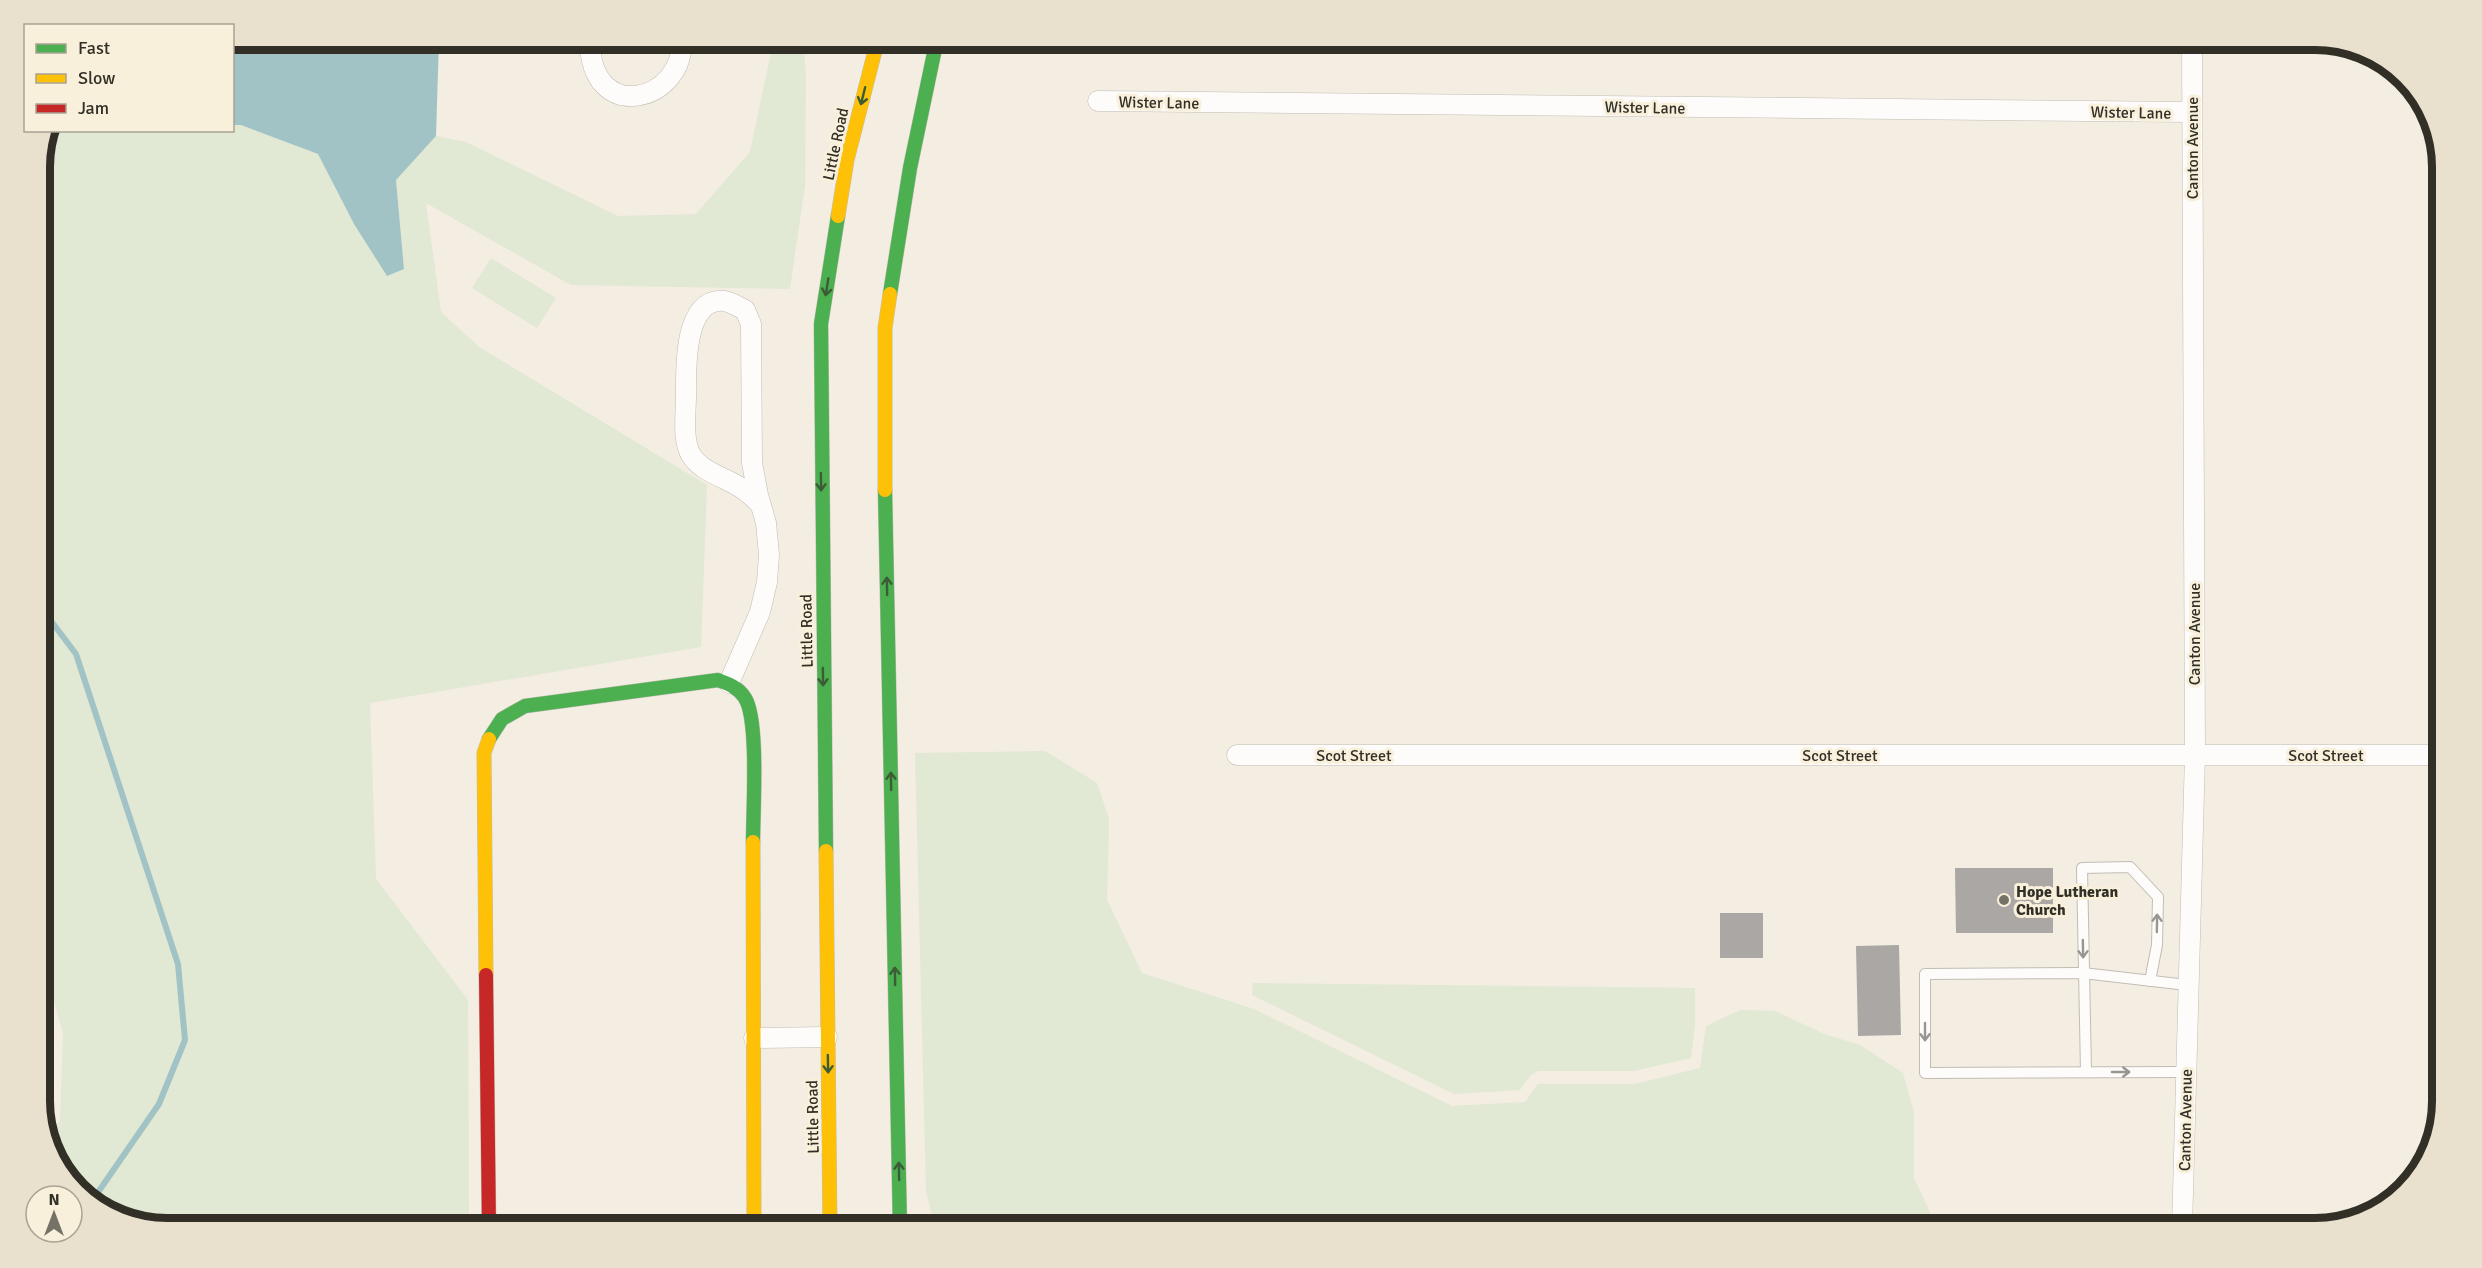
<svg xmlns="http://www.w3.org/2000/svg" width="2482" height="1268" font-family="Signika,sans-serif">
<rect width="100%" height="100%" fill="#f3ede2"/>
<!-- education -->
<polygon fill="#e9ddcf" points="2211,1222 2343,1222 2316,1229 2211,1229"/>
<!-- green -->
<g fill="#e1e8d3">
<polygon points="774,39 803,39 806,74 805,185 790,289 571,285 426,203 441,312 479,347 707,485 701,647 370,703 376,879 468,1000 469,1229 166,1229 110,1216 61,1173 48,1136 60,1121 63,1033 39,950 39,158 46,131 232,130 233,125 241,125 318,154 354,224 404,269 396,179 436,136 466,142 618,216 696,214 750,152"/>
<polygon points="491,258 556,298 537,328 472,288"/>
<polygon points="1045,751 1097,783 1109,819 1107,900 1142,973 1254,1009 1452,1106 1525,1102 1538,1084 1635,1084 1700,1068 1706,1026 1740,1010 1775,1011 1824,1034 1860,1045 1903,1073 1914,1113 1914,1178 1938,1229 1192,1229 1187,1224 1128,1223 1123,1229 935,1229 926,1190 915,753"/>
<polygon points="1253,983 1695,988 1695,1025 1691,1058 1634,1071 1538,1071 1530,1076 1520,1090 1454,1094 1252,995"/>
</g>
<!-- water -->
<polygon fill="#a2c3c5" points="233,39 439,39 436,136 396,180 404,269 387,276 354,224 318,154 241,125 233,125"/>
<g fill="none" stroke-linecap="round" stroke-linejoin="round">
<!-- stream -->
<polyline stroke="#a2c3c5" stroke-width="6" points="39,605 76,654 178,964 185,1040 159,1104 92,1201"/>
</g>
<!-- building -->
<g fill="#aba7a4">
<polygon points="1955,868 2053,868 2053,933 1956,933"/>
<rect x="1720" y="913" width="43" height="45"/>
<polygon points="1899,945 1901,1035 1858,1036 1856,946"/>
</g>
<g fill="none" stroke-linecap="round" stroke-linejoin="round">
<defs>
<g id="lane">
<polyline points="2086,1072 2082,868 2130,867 2158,897 2157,945 2150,981"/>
<polyline points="2186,1072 1925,1073 1925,974 2083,973 2187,985"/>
</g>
<g id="street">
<path d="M 590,39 C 589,128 687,101 681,39"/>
<polyline points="1098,101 2192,112"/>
<path d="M 729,683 L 760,612 L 767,582 L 769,555 L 766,523 L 758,495 L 752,463 L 751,324 L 745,310 C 739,307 731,302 724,301 C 683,297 686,371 686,396 C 686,414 682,439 691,455 C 702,473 728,478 744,490 C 750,494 756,500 761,505"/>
<polyline points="1237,755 2443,755"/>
<polyline points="754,1038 827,1037"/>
<polyline points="2182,1229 2195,755 2192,39"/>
</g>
<g id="fast">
<polyline points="890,294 910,168 937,39"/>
<polyline points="885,490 900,1229"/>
<path d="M 489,739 L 502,719 L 525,706 L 718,680 C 729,684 739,688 745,698 C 759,720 753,811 753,842"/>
<polyline points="826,851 821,324 838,216"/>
</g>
<g id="slow">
<polyline points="838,216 847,160 878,39"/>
<polyline points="885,490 885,328 890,294"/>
<polyline points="753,842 754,1229"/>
<polyline points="826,851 830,1229"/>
<polyline points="486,975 484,753 489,739"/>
</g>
<polyline id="jam" points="486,975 489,1229"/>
</defs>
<!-- lane casing -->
<use href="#lane" stroke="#c1bdb4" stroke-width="12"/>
<!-- street casing -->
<use href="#street" stroke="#c1bdb4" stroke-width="21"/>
<!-- fast casing -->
<use href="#fast" stroke="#c1bdb4" stroke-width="15"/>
<!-- slow casing -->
<use href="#slow" stroke="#c1bdb4" stroke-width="15"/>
<!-- jam casing -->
<use href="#jam" stroke="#c1bdb4" stroke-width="15"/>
<!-- lane -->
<use href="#lane" stroke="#fdfcfb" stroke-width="10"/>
<!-- street -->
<use href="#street" stroke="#fdfcfb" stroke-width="20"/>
<!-- fast -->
<use href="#fast" stroke="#4caf50" stroke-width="14"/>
<!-- slow -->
<use href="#slow" stroke="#ffc107" stroke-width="14"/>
<!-- jam -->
<use href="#jam" stroke="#c62828" stroke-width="14"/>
</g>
<!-- one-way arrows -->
<defs><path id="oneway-shaft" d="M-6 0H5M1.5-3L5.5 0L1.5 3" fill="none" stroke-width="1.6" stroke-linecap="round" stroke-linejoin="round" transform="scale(1.5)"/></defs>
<g stroke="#3b5c35">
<use href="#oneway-shaft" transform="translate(863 96) rotate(104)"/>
<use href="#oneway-shaft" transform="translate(827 287) rotate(99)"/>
<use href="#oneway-shaft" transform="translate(821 482) rotate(89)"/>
<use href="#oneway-shaft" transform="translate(887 586) rotate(-91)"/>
<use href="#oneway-shaft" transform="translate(823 677) rotate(89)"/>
<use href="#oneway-shaft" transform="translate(891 781) rotate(-91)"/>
<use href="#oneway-shaft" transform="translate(895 976) rotate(-91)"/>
<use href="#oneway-shaft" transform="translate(828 1064) rotate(89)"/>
<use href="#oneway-shaft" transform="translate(899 1171) rotate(-91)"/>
</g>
<g stroke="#989691">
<use href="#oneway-shaft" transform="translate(2157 923) rotate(-89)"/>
<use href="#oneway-shaft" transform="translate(2083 949) rotate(89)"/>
<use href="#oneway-shaft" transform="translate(1925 1032) rotate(90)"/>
<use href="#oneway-shaft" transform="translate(2121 1072)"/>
</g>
<!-- markers -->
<circle fill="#767268" stroke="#f9f0dc" stroke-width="2" cx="2004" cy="900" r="6"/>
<g text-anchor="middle" stroke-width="6" stroke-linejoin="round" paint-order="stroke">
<!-- street labels -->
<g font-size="16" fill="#322f27" stroke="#f9f0dc">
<text transform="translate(1159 102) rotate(1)" y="6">Wister Lane</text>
<text transform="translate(1645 107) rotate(1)" y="6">Wister Lane</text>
<text transform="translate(2131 112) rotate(1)" y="6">Wister Lane</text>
<text transform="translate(835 144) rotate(-78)" y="6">Little Road</text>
<text transform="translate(2192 148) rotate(-90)" y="6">Canton Avenue</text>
<text transform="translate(806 631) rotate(-91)" y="6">Little Road</text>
<text transform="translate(2194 634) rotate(-90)" y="6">Canton Avenue</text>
<text x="1354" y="761">Scot Street</text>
<text x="1840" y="761">Scot Street</text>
<text x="2326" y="761">Scot Street</text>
<text transform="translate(812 1117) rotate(-91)" y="6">Little Road</text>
<text transform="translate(2185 1120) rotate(-89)" y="6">Canton Avenue</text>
</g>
<!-- poi labels -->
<g font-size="16" font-weight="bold" fill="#322f27" stroke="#f9f0dc" text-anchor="start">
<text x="2016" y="897">Hope Lutheran<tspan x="2016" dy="18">Church</tspan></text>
</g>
</g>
<!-- crop -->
<path d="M0 0H2482V1268H0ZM167 50H2315A117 117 0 0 1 2432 167V1101A117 117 0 0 1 2315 1218H167A117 117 0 0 1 50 1101V167A117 117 0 0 1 167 50Z" fill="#e9e1ce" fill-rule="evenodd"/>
<path fill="none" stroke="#322f27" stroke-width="8" d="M167 50H2315A117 117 0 0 1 2432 167V1101A117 117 0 0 1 2315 1218H167A117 117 0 0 1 50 1101V167A117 117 0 0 1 167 50Z"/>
<!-- legend -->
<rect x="24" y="24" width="210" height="108" fill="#f9f0dc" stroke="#a9a394" stroke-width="1.5"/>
<rect x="36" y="44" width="30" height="9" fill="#4caf50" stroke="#a9a394" stroke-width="1.5"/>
<text x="78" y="54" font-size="18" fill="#322f27">Fast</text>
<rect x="36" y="74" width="30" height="9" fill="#ffc107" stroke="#a9a394" stroke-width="1.5"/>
<text x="78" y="84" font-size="18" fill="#322f27">Slow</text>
<rect x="36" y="104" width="30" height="9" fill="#c62828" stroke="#a9a394" stroke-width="1.5"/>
<text x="78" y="114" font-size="18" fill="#322f27">Jam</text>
<!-- north arrow -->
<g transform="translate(54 1214)"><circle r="28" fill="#f9f0dc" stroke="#a9a394" stroke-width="1.5"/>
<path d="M0-4.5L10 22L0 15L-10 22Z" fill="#767268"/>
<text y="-9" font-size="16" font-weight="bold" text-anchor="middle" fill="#322f27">N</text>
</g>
</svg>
